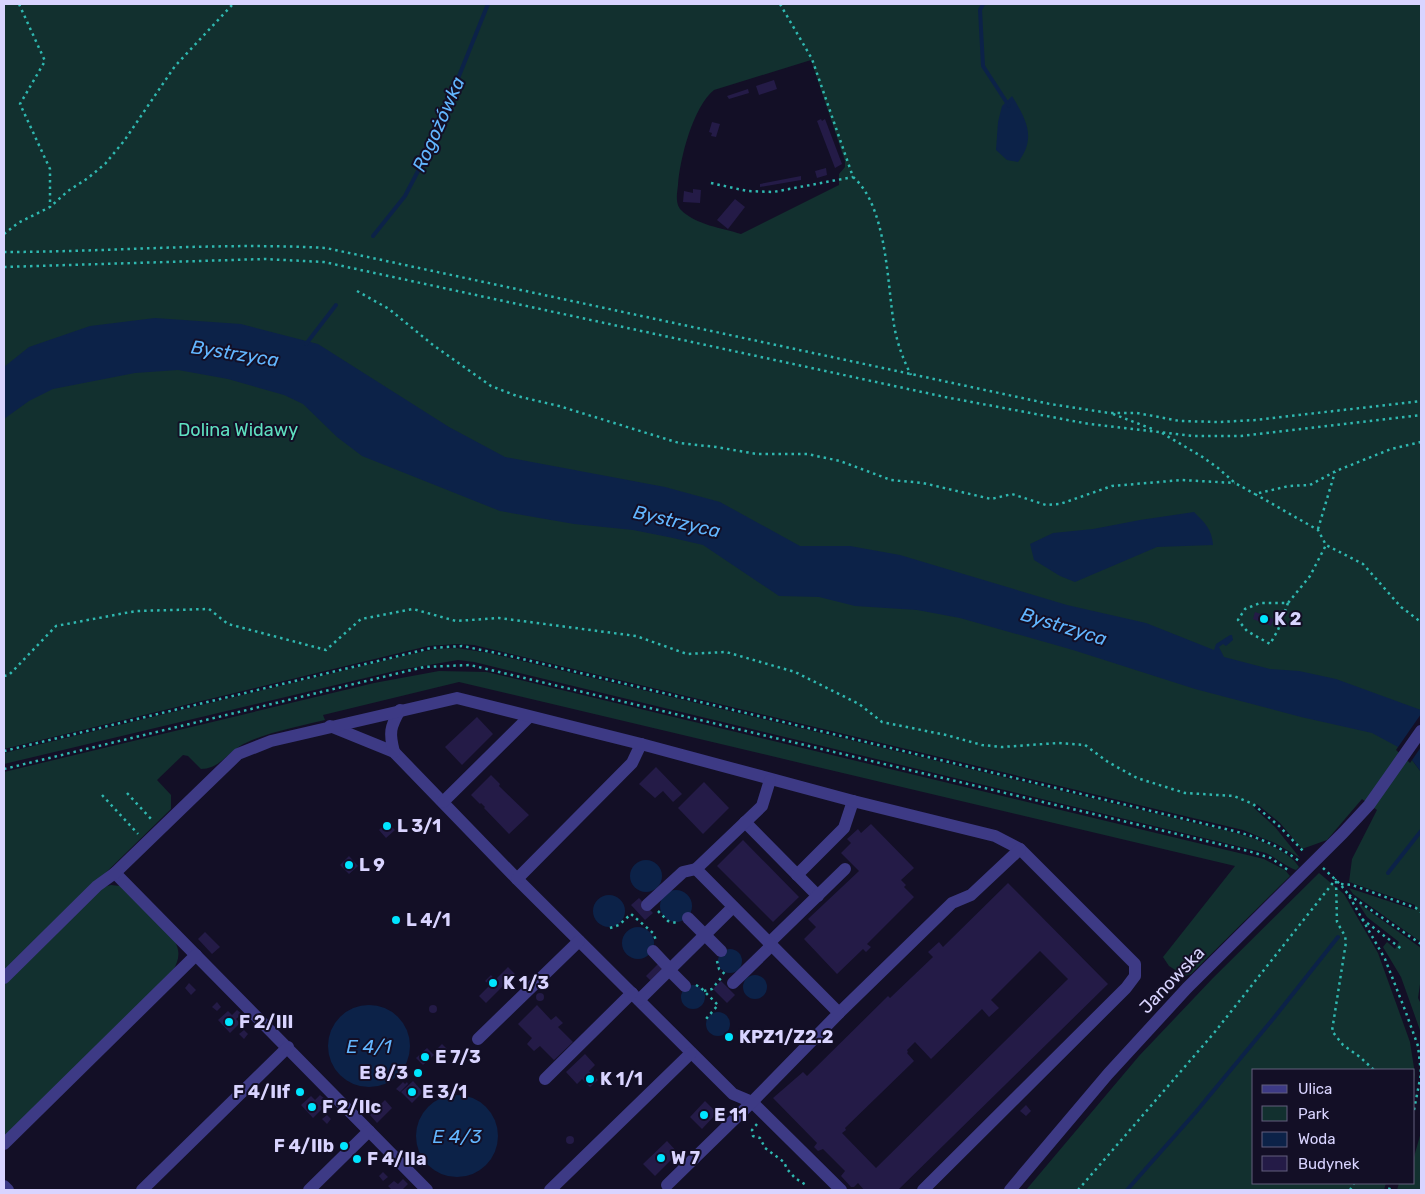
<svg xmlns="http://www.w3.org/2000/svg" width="1425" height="1194" font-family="Rubik,sans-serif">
<rect width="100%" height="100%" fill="#130f26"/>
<!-- green -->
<g fill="#12302f" fill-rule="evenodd">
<path d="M 4,4 L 1421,4 L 1421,747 L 1412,760 L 1421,772 L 1421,942 L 1353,894 L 1349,888 L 1415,910 L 1415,905 L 1349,882 L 1352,859 L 1377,810 L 1362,799 L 1327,840 L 1302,849 L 1280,823 L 1257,804 L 1254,808 L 1275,827 L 1300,858 L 1277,844 L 1243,830 L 474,645 L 457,644 L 428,646 L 4,749 ZM 811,60 L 845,161 L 845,167 L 839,174 L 839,185 L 741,234 C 722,228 696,225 681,210 C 675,204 677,193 678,185 C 680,158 693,107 714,90 Z"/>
<path d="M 457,648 L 489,653 L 1232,832 C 1251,837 1289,849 1299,867 L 1296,870 C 1288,868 1275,857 1266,853 L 474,662 L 458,660 L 399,670 L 4,764 L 4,753 L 407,655 L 435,649 Z"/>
<path d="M 439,671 L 487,672 L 1264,859 L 1285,870 L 1290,876 L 1191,974 L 1185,976 L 1169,966 L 1163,957 L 1235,866 L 459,682 L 323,715 L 325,720 C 301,726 259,734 240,746 C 226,755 218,769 201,769 L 188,756 L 183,755 L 157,780 L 171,795 L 171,809 L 4,972 L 4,772 L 374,683 Z"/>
<polygon points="1319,873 1344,894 1378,953 1410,1042 1415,1074 1414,1082 1414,1070 1254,1070 1254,1183 1386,1183 1384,1190 1026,1190 1139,1056 1213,978"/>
<path d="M 111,885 L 120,886 L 174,940 C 181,952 179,959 173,971 L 4,1137 L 4,983 L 101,888 Z"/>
<polygon points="1358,903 1421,948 1421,977 1418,998 1421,1004 1421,1033 1401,977 1383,947 1387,942 1395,949 1399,942 1367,917"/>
<polygon points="1421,1132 1421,1190 1397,1190 1399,1183 1414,1183 1414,1157"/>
</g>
<!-- water -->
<g fill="#0c2248">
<path d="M 1012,96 C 1026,119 1037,138 1018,162 L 1007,160 L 996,150 L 998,122 L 1002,106 Z"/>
<polygon points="155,318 241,324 318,344 449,427 505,457 665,487 720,502 800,546 850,546 900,555 1067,605 1146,623 1214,650 1216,644 1230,635 1232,635 1233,640 1226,646 1223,644 1219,647 1224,657 1270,669 1299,671 1336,679 1421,710 1421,772 1412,760 1398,747 1372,733 1301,717 1195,689 1073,650 960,618 917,610 855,606 819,597 779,596 703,545 673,538 633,530 574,524 500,511 362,456 337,437 303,404 284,395 228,379 178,370 135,373 53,389 29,401 4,419 4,367 29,347 90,326"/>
<path d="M 1194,512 C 1205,523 1212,529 1213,545 L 1157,547 L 1075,582 L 1060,576 L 1034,560 L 1030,544 L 1053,533 L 1093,529 L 1140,520 Z"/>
<circle cx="646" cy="876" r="16"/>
<circle cx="676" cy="906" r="16"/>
<circle cx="609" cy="911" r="16"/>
<circle cx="638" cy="943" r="16"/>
<circle cx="730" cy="961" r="12"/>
<circle cx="755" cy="987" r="12"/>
<circle cx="693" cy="997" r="12"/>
<circle cx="369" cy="1046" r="41"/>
<circle cx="718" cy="1024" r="12"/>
<circle cx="457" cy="1136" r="41"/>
</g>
<!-- pier -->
<polygon fill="#130f26" points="1421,714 1421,747 1410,763 1396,750"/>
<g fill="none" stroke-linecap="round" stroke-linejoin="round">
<!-- stream -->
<g stroke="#0c2248" stroke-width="4">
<polyline points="983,4 980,10 983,66 1009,106"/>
<polyline points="373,236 405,196 430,148 488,4"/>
<polyline points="306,344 336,305"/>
<polyline points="1388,873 1421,831"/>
<polyline points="1127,1190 1195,1113 1273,1019 1338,937"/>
</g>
</g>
<!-- building -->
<g fill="#241b47" fill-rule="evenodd">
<polygon points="774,80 777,89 759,95 756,86"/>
<polygon points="748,89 749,93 729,99 727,96"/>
<polygon points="821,119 822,121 825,119 842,164 835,168 817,121"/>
<polygon points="712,122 720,124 716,137 711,136 712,133 709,132"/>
<polygon points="826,168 827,175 817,178 815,171"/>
<polygon points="801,176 801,180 760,187 760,184"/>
<polygon points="693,189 701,190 700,203 683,202 684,191 693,193"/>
<polygon points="735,199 745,207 728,229 717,220"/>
<polygon points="1255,612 1274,619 1271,626 1253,619"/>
<polygon points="477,717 493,734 462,765 445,747"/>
<polygon points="656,767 682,794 673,802 663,791 655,798 639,784"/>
<polygon points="491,775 500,784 499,786 529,815 509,834 484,808 485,807 481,803 480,804 471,795"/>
<polygon points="704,782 729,808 703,834 678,808"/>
<polygon points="387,822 395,830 386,838 379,830"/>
<polygon points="871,824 914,868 901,880 906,885 904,887 914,897 867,944 871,947 866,952 863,949 837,974 804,939 816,927 808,919 859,871 841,853 851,843 847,839 858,829 861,833"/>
<polygon points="743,840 799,897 773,922 717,866"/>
<polygon points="349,856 358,866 349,874 340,865"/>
<path d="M 1008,883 L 1108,984 L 898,1190 L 864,1190 L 858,1183 L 854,1187 L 851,1187 L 841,1176 L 845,1171 L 823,1149 L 818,1151 L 814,1147 L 817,1143 L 773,1098 L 803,1072 L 807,1076 L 888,996 L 890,998 L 933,957 L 928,952 L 939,942 L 943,947 ZM 1040,951 L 1068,979 L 876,1168 L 842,1133 L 846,1130 L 845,1128 L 914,1061 L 907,1053 L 908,1052 L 907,1050 L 915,1042 L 931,1059 L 982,1009 L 989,1017 L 999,1008 L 991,1000 Z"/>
<polygon points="639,898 653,913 645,920 631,905"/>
<polygon points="205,932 220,947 212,954 198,939"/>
<polygon points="661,961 668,968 653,983 646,976"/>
<polygon points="508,967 515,974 486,1003 479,996 490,985 485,981 491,975 495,980"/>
<polygon points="721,981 735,995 727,1003 713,989"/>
<polygon points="189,983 196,990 191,995 185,988"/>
<circle cx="540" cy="997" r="4"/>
<polygon points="217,1002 221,1007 217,1011 212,1007"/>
<polygon points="537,1005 551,1020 556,1016 563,1023 558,1027 573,1042 554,1060 540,1046 534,1051 527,1044 532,1038 518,1024"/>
<circle cx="433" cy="1009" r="4"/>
<polygon points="237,1010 242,1014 236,1019 240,1023 230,1033 218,1020 228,1011 232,1015"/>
<polygon points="244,1030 248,1034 244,1039 239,1034"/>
<polygon points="442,1044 447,1049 440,1056 435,1051"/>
<polygon points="427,1048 434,1055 423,1065 416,1058"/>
<polygon points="585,1054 595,1065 589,1071 598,1080 590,1087 582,1079 577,1084 566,1072"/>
<polygon points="413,1081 423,1092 412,1103 401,1092"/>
<polygon points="403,1082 405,1084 407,1082 408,1084 400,1092 396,1089"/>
<polygon points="300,1087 305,1092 300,1096 295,1091"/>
<polygon points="320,1095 325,1099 320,1105 323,1108 313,1118 301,1105 311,1096 315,1100"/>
<polygon points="385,1100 392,1108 377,1123 370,1115"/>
<polygon points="705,1101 717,1113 702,1129 690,1117"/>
<polygon points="1026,1105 1031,1111 1026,1116 1020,1111"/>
<polygon points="327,1115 331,1119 327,1124 322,1119"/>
<circle cx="570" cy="1140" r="4"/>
<polygon points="667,1141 678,1153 655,1176 643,1164"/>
<polygon points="356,1153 362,1160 358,1164 351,1158"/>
<polygon points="383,1172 388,1177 383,1181 379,1176"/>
<polygon points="403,1179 408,1184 402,1190 392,1190 388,1186 394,1181 398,1184"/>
</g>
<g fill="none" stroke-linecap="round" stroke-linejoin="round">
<!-- path -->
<g stroke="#2fb8b0" stroke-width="2.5" stroke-dasharray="2.5 4" stroke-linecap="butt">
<polyline points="19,4 45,61 20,104 50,169 50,207"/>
<path d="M 780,4 L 812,59 L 853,177 C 887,206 887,282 894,325 C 897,343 903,359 911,375"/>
<polyline points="711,183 747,191 773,192 853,177"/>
<polyline points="4,234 18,223 50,207 68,191 88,178 105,164 124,141 175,66 233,4"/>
<path d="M 4,252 C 111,252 219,242 326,248 L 1050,404 L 1109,413 L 1137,413 L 1180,421 L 1219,422 L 1256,420 L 1421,401"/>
<polyline points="4,267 264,259 324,262 945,397 1089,424 1193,436 1241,436 1421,415"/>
<polyline points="357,291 389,309 433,345 491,386 517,396 559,406 679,443 716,447 757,454 807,454 840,461 891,480 923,483 991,499 1012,494 1046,505 1060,504 1112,486 1182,480 1235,483"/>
<polyline points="1113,414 1155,430"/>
<polyline points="1162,433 1201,456 1218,468 1235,483 1255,494"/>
<polyline points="1421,442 1391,449 1336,471 1310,485 1289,486 1255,494 1318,530 1326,545 1363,564 1401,607 1421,622"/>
<polyline points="1318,529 1335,472"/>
<polyline points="1288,603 1278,630 1270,644 1247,631 1238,620 1245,609 1260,603 1288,603 1310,576 1326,545"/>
<polyline points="4,676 9,675 56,626 136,611 209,609 228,624 326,650 361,619 413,609 456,621 499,618 636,636 687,654 726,652 795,672 859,704 882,722 946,735 982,745 1002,747 1058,743 1085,745 1108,762 1137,778 1185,793 1234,796 1253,804 1279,826 1305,853"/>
<path d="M 4,751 L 411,653 L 431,648 L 462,646 L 506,655 L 1230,830 C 1255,836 1278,845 1299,861"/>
<polyline points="4,769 424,667 470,665 1248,851 1271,858 1288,870"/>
<polyline points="127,793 152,820"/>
<polyline points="102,795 138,834"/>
<polyline points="1323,868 1340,884 1348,894 1385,959 1405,1010 1418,1046 1421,1073"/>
<polyline points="1336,881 1337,922 1345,936 1346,942 1332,1031 1343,1045 1360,1057 1374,1070"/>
<polyline points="1341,884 1352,885 1416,908 1421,912"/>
<polyline points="1349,895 1421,944"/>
<polyline points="658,911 668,921 677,923"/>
<polyline points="1362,919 1403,950"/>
<polyline points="610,928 619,925 631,914 653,933 656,940"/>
<polyline points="717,961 719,969 726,975"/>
<polyline points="696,985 701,988 718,1005 706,1019"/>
<polyline points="704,991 712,989 721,978"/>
<polyline points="1414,1110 1421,1074"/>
<polyline points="757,1124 752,1130 753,1136 760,1138 765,1148 784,1162 787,1169 795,1178 806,1185"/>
<polyline points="1078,1190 1214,1033 1336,879"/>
<polyline points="1350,1190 1354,1183"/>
<polyline points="1389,1190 1391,1183"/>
</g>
<!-- minor -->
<g stroke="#3d3a85" stroke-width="12">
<polyline points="330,726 394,752 517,879 733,1094 752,1102 841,1190"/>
<path d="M 394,752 C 389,733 390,727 400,710"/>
<polyline points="443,802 529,717"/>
<polyline points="745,822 818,896"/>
<polyline points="115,873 427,1190"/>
<polyline points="797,875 844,828 853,801"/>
<polyline points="517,879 632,763 641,744"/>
<polyline points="647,905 683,872 696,869"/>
<polyline points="688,918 721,951"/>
<polyline points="769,943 845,869"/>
<polyline points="653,951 670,969"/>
<polyline points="670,971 685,986"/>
<polyline points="4,978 97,886 115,873 238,754 271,741 457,698 641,744 853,801 995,836 1020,849 1135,964 1135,976 1126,988 923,1190"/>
<polyline points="733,983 772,945"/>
<polyline points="639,1000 733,907"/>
<polyline points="839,1013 952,903 971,895 1020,849"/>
<polyline points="478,1039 579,941"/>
<polyline points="545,1079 632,993"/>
<polyline points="4,1144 196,955"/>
<polyline points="667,1185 752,1102 839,1013 696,869 762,806 770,780"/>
<polyline points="4,1186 8,1190"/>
<polyline points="142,1190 288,1047"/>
<polyline points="309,1190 369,1131"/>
<polyline points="550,1190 691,1053"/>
<polyline points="1010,1190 1108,1074 1187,988 1343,833 1369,805 1421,731"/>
</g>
</g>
<!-- markers -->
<g fill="#00e5ff" stroke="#130f26" stroke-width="2">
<circle cx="1264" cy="619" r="5"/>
<circle cx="387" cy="826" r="5"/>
<circle cx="349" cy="865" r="5"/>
<circle cx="396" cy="920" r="5"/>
<circle cx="493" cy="983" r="5"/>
<circle cx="229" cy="1022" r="5"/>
<circle cx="729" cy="1037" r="5"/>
<circle cx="425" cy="1057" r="5"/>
<circle cx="418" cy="1073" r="5"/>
<circle cx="590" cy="1079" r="5"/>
<circle cx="300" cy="1092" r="5"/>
<circle cx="412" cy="1092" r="5"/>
<circle cx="312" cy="1107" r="5"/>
<circle cx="704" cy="1115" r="5"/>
<circle cx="344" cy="1146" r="5"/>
<circle cx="661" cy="1158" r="5"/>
<circle cx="357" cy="1159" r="5"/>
</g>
<g text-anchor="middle" stroke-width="4" stroke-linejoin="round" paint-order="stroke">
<!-- park labels -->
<g font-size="18" fill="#5fe0c0" stroke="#130f26">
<text x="238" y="436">Dolina Widawy</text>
</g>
<!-- poi labels -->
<g font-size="18" font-weight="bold" fill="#d9d4ff" stroke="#130f26" text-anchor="start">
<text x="1274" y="625">K 2</text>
<text x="397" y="832">L 3/1</text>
<text x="359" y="871">L 9</text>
<text x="406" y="926">L 4/1</text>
<text x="503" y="989">K 1/3</text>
<text x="239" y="1028">F 2/III</text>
<text x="739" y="1043">KPZ1/Z2.2</text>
<text x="435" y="1063">E 7/3</text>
<text x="408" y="1079" text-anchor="end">E 8/3</text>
<text x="600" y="1085">K 1/1</text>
<text x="290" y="1098" text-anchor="end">F 4/IIf</text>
<text x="422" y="1098">E 3/1</text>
<text x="322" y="1113">F 2/IIc</text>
<text x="714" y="1121">E 11</text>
<text x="334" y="1152" text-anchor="end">F 4/IIb</text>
<text x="671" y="1164">W 7</text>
<text x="367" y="1165">F 4/IIa</text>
</g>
<!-- street labels -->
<g font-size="18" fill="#d9d4ff" stroke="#130f26">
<text transform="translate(1172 980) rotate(-46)" y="6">Janowska</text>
</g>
<!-- water labels -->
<g font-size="19" font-style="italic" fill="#62b6ff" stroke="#130f26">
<text transform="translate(438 124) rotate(-66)" y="7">Rogożówka</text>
<text transform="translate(235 353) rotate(9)" y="7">Bystrzyca</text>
<text transform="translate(677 521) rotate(13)" y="7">Bystrzyca</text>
<text transform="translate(1064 626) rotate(17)" y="7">Bystrzyca</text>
<text x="369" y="1053">E 4/1</text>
<text x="457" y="1143">E 4/3</text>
</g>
</g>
<!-- border -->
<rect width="1425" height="1194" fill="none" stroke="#d9d4ff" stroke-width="10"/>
<!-- legend -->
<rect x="1252" y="1069" width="162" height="115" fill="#130f26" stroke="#625e7d"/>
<rect x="1262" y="1085" width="25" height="8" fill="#3d3a85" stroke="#625e7d"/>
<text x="1298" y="1094" font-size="15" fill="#d9d4ff">Ulica</text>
<rect x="1262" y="1106" width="25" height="15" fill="#12302f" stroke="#625e7d"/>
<text x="1298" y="1119" font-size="15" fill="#d9d4ff">Park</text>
<rect x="1262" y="1132" width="25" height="15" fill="#0c2248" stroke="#625e7d"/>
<text x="1298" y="1144" font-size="15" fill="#d9d4ff">Woda</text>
<rect x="1262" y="1156" width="25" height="15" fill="#241b47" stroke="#625e7d"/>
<text x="1298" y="1169" font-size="15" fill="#d9d4ff">Budynek</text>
</svg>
